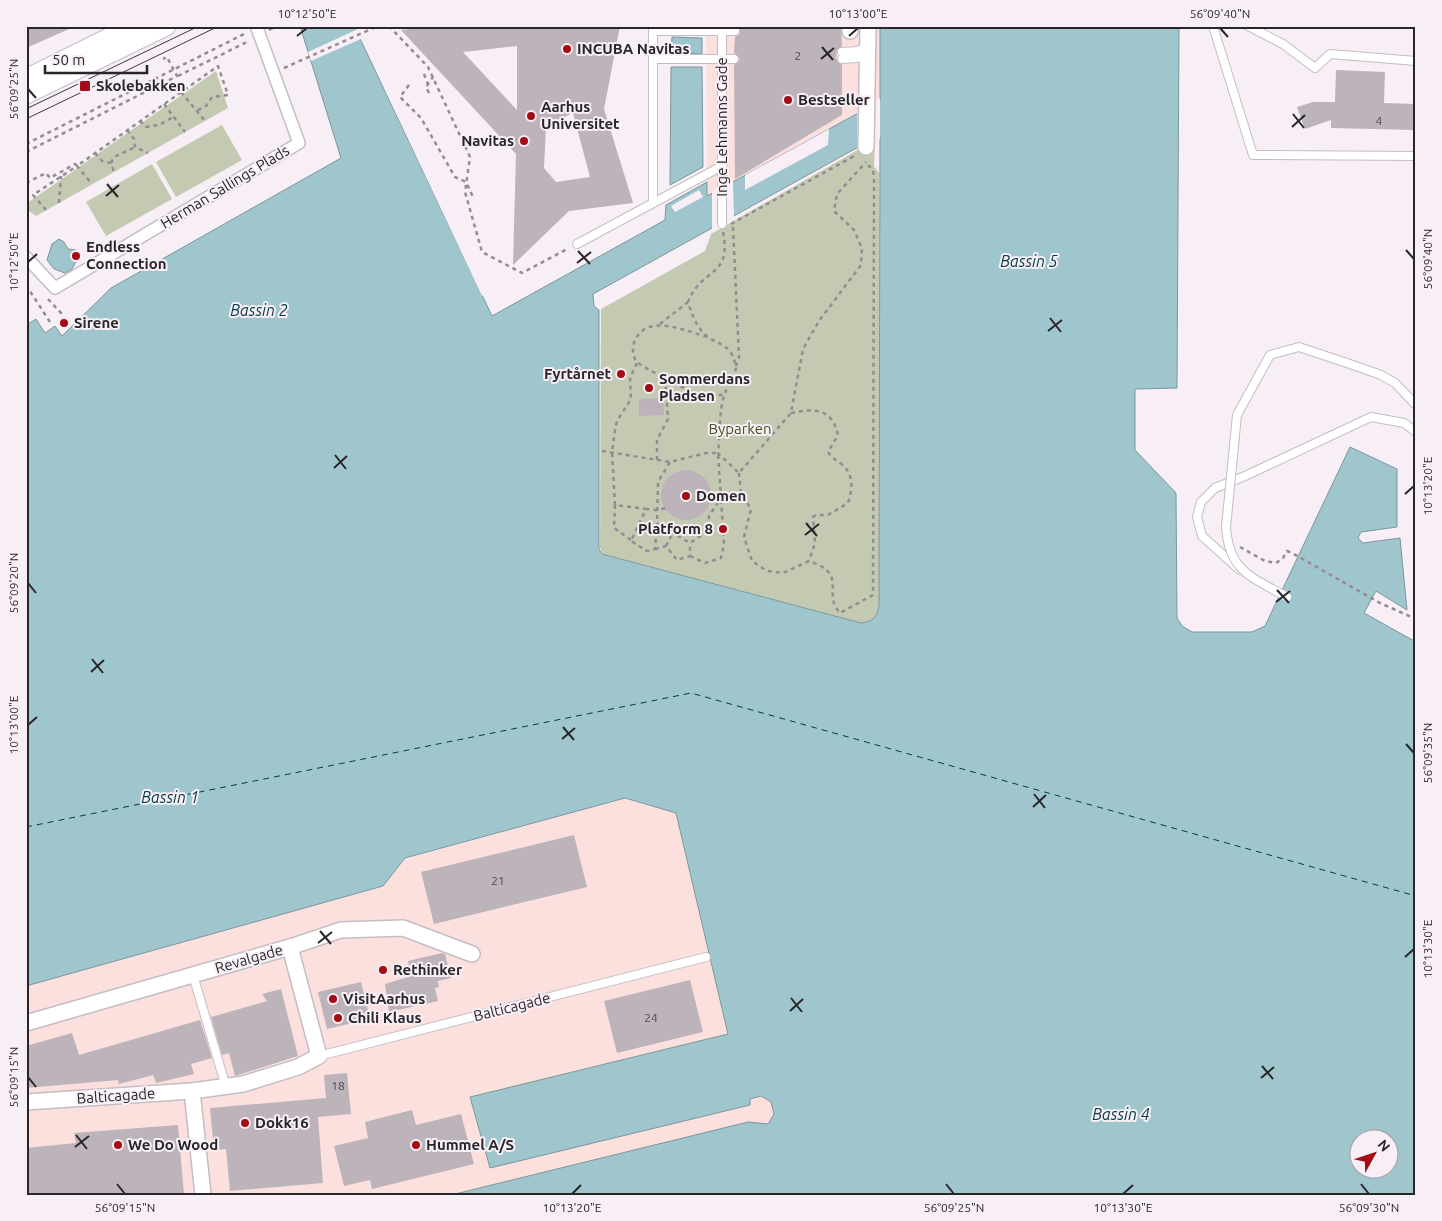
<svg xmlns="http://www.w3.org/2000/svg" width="1442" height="1221" font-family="Ubuntu,sans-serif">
<rect width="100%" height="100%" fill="#f7eef6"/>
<!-- commercial -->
<g fill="#fbe0dd">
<polygon points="706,26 880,26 880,100 707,196"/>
<polygon points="625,798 676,813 728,1034 470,1097 489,1167 750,1105 750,1099 761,1096 771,1102 774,1114 768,1124 748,1122 451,1195 26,1195 26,986 383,886 405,859"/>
</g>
<!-- green -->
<g fill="#c4cab1">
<polygon points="216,71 228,108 36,216 26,209 26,204"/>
<polygon points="222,125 242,160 176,197 156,162"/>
<path d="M 875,140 L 874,166 L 879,173 L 879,602 C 878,614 875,622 861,623 L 603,554 L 600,548 L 601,309 L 705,251 L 711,234 Z"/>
<polygon points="152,164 172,199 106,236 86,202"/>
</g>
<!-- water -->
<g fill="#a0c6cd" stroke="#7c969c" fill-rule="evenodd">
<path d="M 300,26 L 354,26 L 492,316 L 665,220 L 666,205 L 707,182 L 707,196 L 880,101 L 880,26 L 1179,26 L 1177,388 L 1135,389 L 1135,450 L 1176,493 L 1177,618 L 1182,626 L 1192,632 L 1252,632 L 1265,626 L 1350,447 L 1397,469 L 1397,527 L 1361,532 L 1358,538 L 1363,543 L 1400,538 L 1407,610 L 1376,591 L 1364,613 L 1416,642 L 1416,1195 L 451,1195 L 748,1122 L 768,1124 L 774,1114 L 771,1102 L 761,1096 L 750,1099 L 750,1105 L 490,1168 L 470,1097 L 728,1034 L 676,813 L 625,798 L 405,858 L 383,886 L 26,986 L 26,321 L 28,324 L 36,319 L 45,333 L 55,326 L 62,336 L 111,288 L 341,158 ZM 880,135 L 879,605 C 878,616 873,622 861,623 L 602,554 L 599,549 L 599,310 L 594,306 L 593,294 ZM 1360,1138 L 1390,1138 L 1390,1168 L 1360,1168 Z"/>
<polygon points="672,37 702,38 702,54 671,52"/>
<polygon points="671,67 702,67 703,167 670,185"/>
<polygon points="59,239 64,242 68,249 76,250 79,256 72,269 65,273 54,269 47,260 52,244"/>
</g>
<!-- pier -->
<g fill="#f7eef6">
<polygon points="358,29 363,38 311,61 308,52"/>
<polygon points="377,73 381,76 484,294 482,296"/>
<polygon points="880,98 880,139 857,150 857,110"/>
<polygon points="829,129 828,145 745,190 745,175"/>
<polygon points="733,180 734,219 712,231 712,191"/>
<polygon points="699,190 703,197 675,212 671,206"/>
</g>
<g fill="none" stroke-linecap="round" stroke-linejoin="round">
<!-- ferry -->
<polyline stroke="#003b44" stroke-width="1" stroke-dasharray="6 5" stroke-linecap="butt" points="26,827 691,693 1416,896"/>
</g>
<!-- building -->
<g fill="#bdb3ba" fill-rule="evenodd">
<polygon points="26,26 76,26 26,48"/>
<path d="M 434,26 L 620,26 L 604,109 L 633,203 L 569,211 L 513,265 L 516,154 L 401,30 ZM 517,46 L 517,110 L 463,52 ZM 573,113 L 590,177 L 556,182 L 544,168 L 546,126 Z"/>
<polygon points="738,26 841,26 842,46 837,50 836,59 842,65 842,115 735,179 734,65 740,59 734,53 735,37 740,33"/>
<polygon points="1336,70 1385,72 1384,103 1415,104 1414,130 1331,128 1331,120 1305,129 1297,107 1313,102 1335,102"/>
<polygon points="663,398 664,415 639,416 639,399"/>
<circle cx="686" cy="495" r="25"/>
<polygon points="574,835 587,887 434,924 421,872"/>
<polygon points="442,953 445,954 451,978 438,981 439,987 435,988 438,1001 389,1012 385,984 411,976 408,961"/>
<polygon points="690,980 703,1032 617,1053 604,1001"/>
<polygon points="361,982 370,1019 327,1029 318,992"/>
<polygon points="281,989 298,1056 235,1076 229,1053 222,1055 211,1017 267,1001 262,994"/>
<polygon points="200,1020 212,1058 191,1064 194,1074 156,1083 153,1075 119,1084 118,1080 26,1088 26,1046 72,1033 79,1055"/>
<polygon points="347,1073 351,1114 318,1117 323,1183 230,1191 226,1149 214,1150 210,1108 326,1098 324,1075"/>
<polygon points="412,1110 416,1125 461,1114 474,1164 372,1189 370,1180 344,1186 334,1146 368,1138 365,1122"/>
<polygon points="178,1125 184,1195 26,1195 26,1148 76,1143 74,1133"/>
</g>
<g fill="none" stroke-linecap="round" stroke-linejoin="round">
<defs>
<g id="service">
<polyline points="653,26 653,203"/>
<polyline points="722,26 722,224"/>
<polyline points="1213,26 1253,155 1416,156"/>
<polyline points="1248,26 1283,44 1315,68 1330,54 1416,61"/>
<polyline points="653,31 735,31"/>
<polyline points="842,52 858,51 868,47"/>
<polyline points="653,59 734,59"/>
<polyline points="842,59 858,58 866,50"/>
<polyline points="577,244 722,166"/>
<polyline points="1237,415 1270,355 1299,347 1350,364 1381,375 1395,383 1416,405"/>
<polyline points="1240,570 1202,536 1197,517 1201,502 1215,488 1245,476 1371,417 1404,423 1416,432"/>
<polyline points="193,975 226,1087"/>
<polyline points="319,1056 706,957"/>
</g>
<polyline id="pedestrian" points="26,257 55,288 299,143 257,28"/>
<g id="minor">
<polyline points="850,31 851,26"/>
<polyline points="866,147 868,26"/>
<polyline points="26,1023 290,947 341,930 403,928 472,954"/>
<polyline points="192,1091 203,1195"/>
<polyline points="26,1102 192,1091 243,1084 298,1067 319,1056 290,947"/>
</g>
<g id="tertiary">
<polyline points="26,79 133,26"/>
<polyline points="26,94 166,26"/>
</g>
</defs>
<!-- service casing -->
<use href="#service" stroke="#c5bdc5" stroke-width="10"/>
<!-- pedestrian casing -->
<use href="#pedestrian" stroke="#c5bdc5" stroke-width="14"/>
<!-- minor casing -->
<use href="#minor" stroke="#c5bdc5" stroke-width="18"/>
<!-- tertiary casing -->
<use href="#tertiary" stroke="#c5bdc5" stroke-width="21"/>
<!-- path -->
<g stroke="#938d93" stroke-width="2.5" stroke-dasharray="4 4" stroke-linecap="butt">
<polyline points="389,26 428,67 470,157 465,192 482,252 522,273 569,248"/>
<polyline points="269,30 277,26"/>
<polyline points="284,68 378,26"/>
<polyline points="424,74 428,84"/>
<polyline points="178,76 249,41"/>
<polyline points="409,85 400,97 421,118 455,177 466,182 474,199"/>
<polyline points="181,92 205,121"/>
<polyline points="429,93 426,87 433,77"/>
<polyline points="164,104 185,132"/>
<polyline points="140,121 146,127 159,125 173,117"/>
<polyline points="127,130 134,139 135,147 148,153"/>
<polyline points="26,144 246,33"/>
<polyline points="26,152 177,76 167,57 163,59"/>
<polyline points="95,153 102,161 111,163 114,172"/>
<polyline points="111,163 114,157 135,147"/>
<polyline points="26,183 46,173 50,178 75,164 77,166 218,66 228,95 212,97 206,106 196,111"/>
<polyline points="59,203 61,176"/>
<polyline points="46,210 33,195 77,166 92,184"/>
<polyline points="731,224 856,155"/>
<polyline points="733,227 739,357 736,366"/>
<path d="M 723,232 C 732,279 702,266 688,302 C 692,315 697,329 709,338 C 717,343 725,344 731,353 C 743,374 729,379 724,396 C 719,411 720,437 718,453 L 739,473 L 791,413 L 803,349 L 819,321 L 861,265 L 862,248 L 854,230 L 834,211 L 837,194 L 866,162"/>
<polyline points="26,285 50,322"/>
<polyline points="48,299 62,314"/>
<polyline points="660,324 688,302"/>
<path d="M 707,337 C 686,331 648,313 635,340 C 632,347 632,356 637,362 C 640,366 691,392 697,394 C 706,395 715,395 724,395"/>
<path d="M 791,413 C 814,408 832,408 838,435 L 828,452 C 831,457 835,459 840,463 C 854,473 853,488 848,503 L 828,515 L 816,515 L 813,517 L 815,543 L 809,561"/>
<polyline points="602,451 670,462 706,453 718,453 721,498 709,516 708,531 690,543 657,523 658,482 670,462"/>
<polyline points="657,460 657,440 668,419 665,377"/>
<path d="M 739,473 L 741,493 L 751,509 L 744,537 L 752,561 L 767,571 L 783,573 L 809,561 C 850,575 821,592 840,613 L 873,595 L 874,177 L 873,170 L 866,163"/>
<polyline points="615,505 612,452 615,430 617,421 631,399 630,378 637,363"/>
<polyline points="657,523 655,549 647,551 631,541 646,509 656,510 666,508"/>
<polyline points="631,540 614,528 615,505 646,509"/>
<polyline points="666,546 672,534"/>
<polyline points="1240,547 1265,561 1276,563 1283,558 1287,551 1292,553 1380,603 1416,619"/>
<polyline points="655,549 666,546 677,560 690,556 690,543"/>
<polyline points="690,556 705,563 721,558 724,544 721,498"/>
</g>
<!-- service -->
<use href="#service" stroke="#fff" stroke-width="8"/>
<!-- pedestrian -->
<use href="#pedestrian" stroke="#fff" stroke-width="11"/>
<!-- minor -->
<use href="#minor" stroke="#fff" stroke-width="15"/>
<!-- tertiary -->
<use href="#tertiary" stroke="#fff" stroke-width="19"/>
<!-- tram -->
<g stroke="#3e3a3e" stroke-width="1">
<polyline points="26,109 199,26"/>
<polyline points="26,119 219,26"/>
</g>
<defs>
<path id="service-bridge" d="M 1237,415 L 1226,527 C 1229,572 1252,577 1287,597"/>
</defs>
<!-- service-bridge casing -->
<use href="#service-bridge" stroke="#c5bdc5" stroke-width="10" stroke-linecap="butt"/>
<!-- service-bridge -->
<use href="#service-bridge" stroke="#fff" stroke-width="8"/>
</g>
<!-- ticks -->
<path fill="none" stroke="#292629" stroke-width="2" d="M 1220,28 L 1228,37M 297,36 L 307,28M 849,36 L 858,28M 822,47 L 833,60M 821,59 L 834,48M 28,89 L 36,98M 1293,114 L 1304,128M 1292,127 L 1305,115M 107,184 L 118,197M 106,196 L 119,185M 1406,250 L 1414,259M 578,251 L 590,264M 28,262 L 37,254M 577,263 L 591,252M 1050,318 L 1061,332M 1048,331 L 1062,320M 335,455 L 346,469M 334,468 L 347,456M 1405,494 L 1414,486M 806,523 L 817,536M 805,535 L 819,524M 28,583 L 36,593M 1277,590 L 1289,603M 1276,602 L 1290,591M 92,659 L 103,673M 91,672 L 104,660M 28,725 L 37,717M 563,727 L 574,740M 562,739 L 575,728M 1406,744 L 1414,753M 1034,794 L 1045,808M 1033,807 L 1046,795M 320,931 L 331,944M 318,943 L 332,932M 1405,957 L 1414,949M 791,998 L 802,1012M 790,1011 L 803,999M 1262,1066 L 1273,1079M 28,1077 L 36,1087M 1261,1078 L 1274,1067M 76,1135 L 87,1149M 75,1147 L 89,1136M 117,1184 L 125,1194M 946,1184 L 954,1194M 1361,1184 L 1369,1194M 572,1194 L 581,1185M 1123,1194 L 1133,1185"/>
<!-- markers -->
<g fill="#a40b14" stroke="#f7eef6" stroke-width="2">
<circle cx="567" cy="49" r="5"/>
<rect x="79" y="80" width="12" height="12" rx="2.5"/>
<circle cx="788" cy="100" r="5"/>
<circle cx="531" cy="116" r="5"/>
<circle cx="524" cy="141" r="5"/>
<circle cx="76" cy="256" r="5"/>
<circle cx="64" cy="323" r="5"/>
<circle cx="621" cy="374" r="5"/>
<circle cx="649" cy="388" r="5"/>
<circle cx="686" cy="496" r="5"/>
<circle cx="723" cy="529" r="5"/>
<circle cx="383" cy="970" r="5"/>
<circle cx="333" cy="999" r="5"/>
<circle cx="338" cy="1018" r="5"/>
<circle cx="245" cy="1123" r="5"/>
<circle cx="118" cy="1145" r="5"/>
<circle cx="416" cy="1145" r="5"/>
</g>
<g text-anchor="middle" stroke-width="4" stroke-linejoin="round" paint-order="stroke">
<!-- number labels -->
<g font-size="12" fill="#4e494d">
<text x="798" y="60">2</text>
<text x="1379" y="125">4</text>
<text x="498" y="885">21</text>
<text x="651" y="1022">24</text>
<text x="338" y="1090">18</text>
</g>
<!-- poi labels -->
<g font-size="15" font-weight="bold" fill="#292629" stroke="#f7eef6" text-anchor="start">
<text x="577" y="54">INCUBA Navitas</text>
<text x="96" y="91">Skolebakken</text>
<text x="798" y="105">Bestseller</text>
<text x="541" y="112">Aarhus<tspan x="541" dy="17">Universitet</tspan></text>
<text x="514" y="146" text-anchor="end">Navitas</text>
<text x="86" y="252">Endless<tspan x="86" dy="17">Connection</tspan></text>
<text x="74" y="328">Sirene</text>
<text x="611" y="379" text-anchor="end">Fyrtårnet</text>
<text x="659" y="384">Sommerdans<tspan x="659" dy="17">Pladsen</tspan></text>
<text x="696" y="501">Domen</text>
<text x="713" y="534" text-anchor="end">Platform 8</text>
<text x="393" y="975">Rethinker</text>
<text x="343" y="1004">VisitAarhus</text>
<text x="348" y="1023">Chili Klaus</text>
<text x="255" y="1128">Dokk16</text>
<text x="128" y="1150">We Do Wood</text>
<text x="426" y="1150">Hummel A/S</text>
</g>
<!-- street labels -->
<g font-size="15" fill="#292629" stroke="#f7eef6">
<text transform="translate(722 127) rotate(-90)" y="5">Inge Lehmanns Gade</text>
<text transform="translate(225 187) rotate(-31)" y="5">Herman Sallings Plads</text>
<text transform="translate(249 959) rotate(-16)" y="5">Revalgade</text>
<text transform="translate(512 1007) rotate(-14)" y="5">Balticagade</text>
<text transform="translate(116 1096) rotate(-4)" y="5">Balticagade</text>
</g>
<!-- park labels -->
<g font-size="15" fill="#48501f" stroke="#f7eef6">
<text x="740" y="434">Byparken</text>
</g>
<!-- water labels -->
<g font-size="16" font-style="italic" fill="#003b44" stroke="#f7eef6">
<text x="1029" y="267">Bassin 5</text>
<text x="259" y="316">Bassin 2</text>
<text x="170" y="803">Bassin 1</text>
<text x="1121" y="1120">Bassin 4</text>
</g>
</g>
<!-- border -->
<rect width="1442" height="1221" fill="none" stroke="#f7eef6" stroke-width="55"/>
<!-- north arrow -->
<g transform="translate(1374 1154) rotate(50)"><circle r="24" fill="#f7eef6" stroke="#a59ea4"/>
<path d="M0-4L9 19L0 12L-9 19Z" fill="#a40b14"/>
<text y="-8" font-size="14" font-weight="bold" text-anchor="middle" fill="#292629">N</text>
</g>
<!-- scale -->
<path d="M45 65v8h102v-8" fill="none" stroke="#292629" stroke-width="2.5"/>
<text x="52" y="65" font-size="15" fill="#292629" stroke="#f7eef6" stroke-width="4" paint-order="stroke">50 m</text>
<rect x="28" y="28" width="1386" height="1166" fill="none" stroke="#292629" stroke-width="2"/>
<g font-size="12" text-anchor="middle" fill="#292629">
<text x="307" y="18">10°12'50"E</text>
<text x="858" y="18">10°13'00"E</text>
<text x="1220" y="18">56°09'40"N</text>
<text transform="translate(14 89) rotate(-90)" y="4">56°09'25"N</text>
<text transform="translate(1428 259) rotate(-90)" y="4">56°09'40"N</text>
<text transform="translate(14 262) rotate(-90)" y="4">10°12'50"E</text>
<text transform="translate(1428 486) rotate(-90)" y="4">10°13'20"E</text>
<text transform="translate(14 583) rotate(-90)" y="4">56°09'20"N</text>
<text transform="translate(14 725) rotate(-90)" y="4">10°13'00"E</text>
<text transform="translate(1428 753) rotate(-90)" y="4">56°09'35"N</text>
<text transform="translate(1428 949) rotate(-90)" y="4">10°13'30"E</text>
<text transform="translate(14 1077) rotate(-90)" y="4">56°09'15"N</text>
<text x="125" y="1212">56°09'15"N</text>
<text x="572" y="1212">10°13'20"E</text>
<text x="954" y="1212">56°09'25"N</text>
<text x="1123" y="1212">10°13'30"E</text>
<text x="1369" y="1212">56°09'30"N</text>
</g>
</svg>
